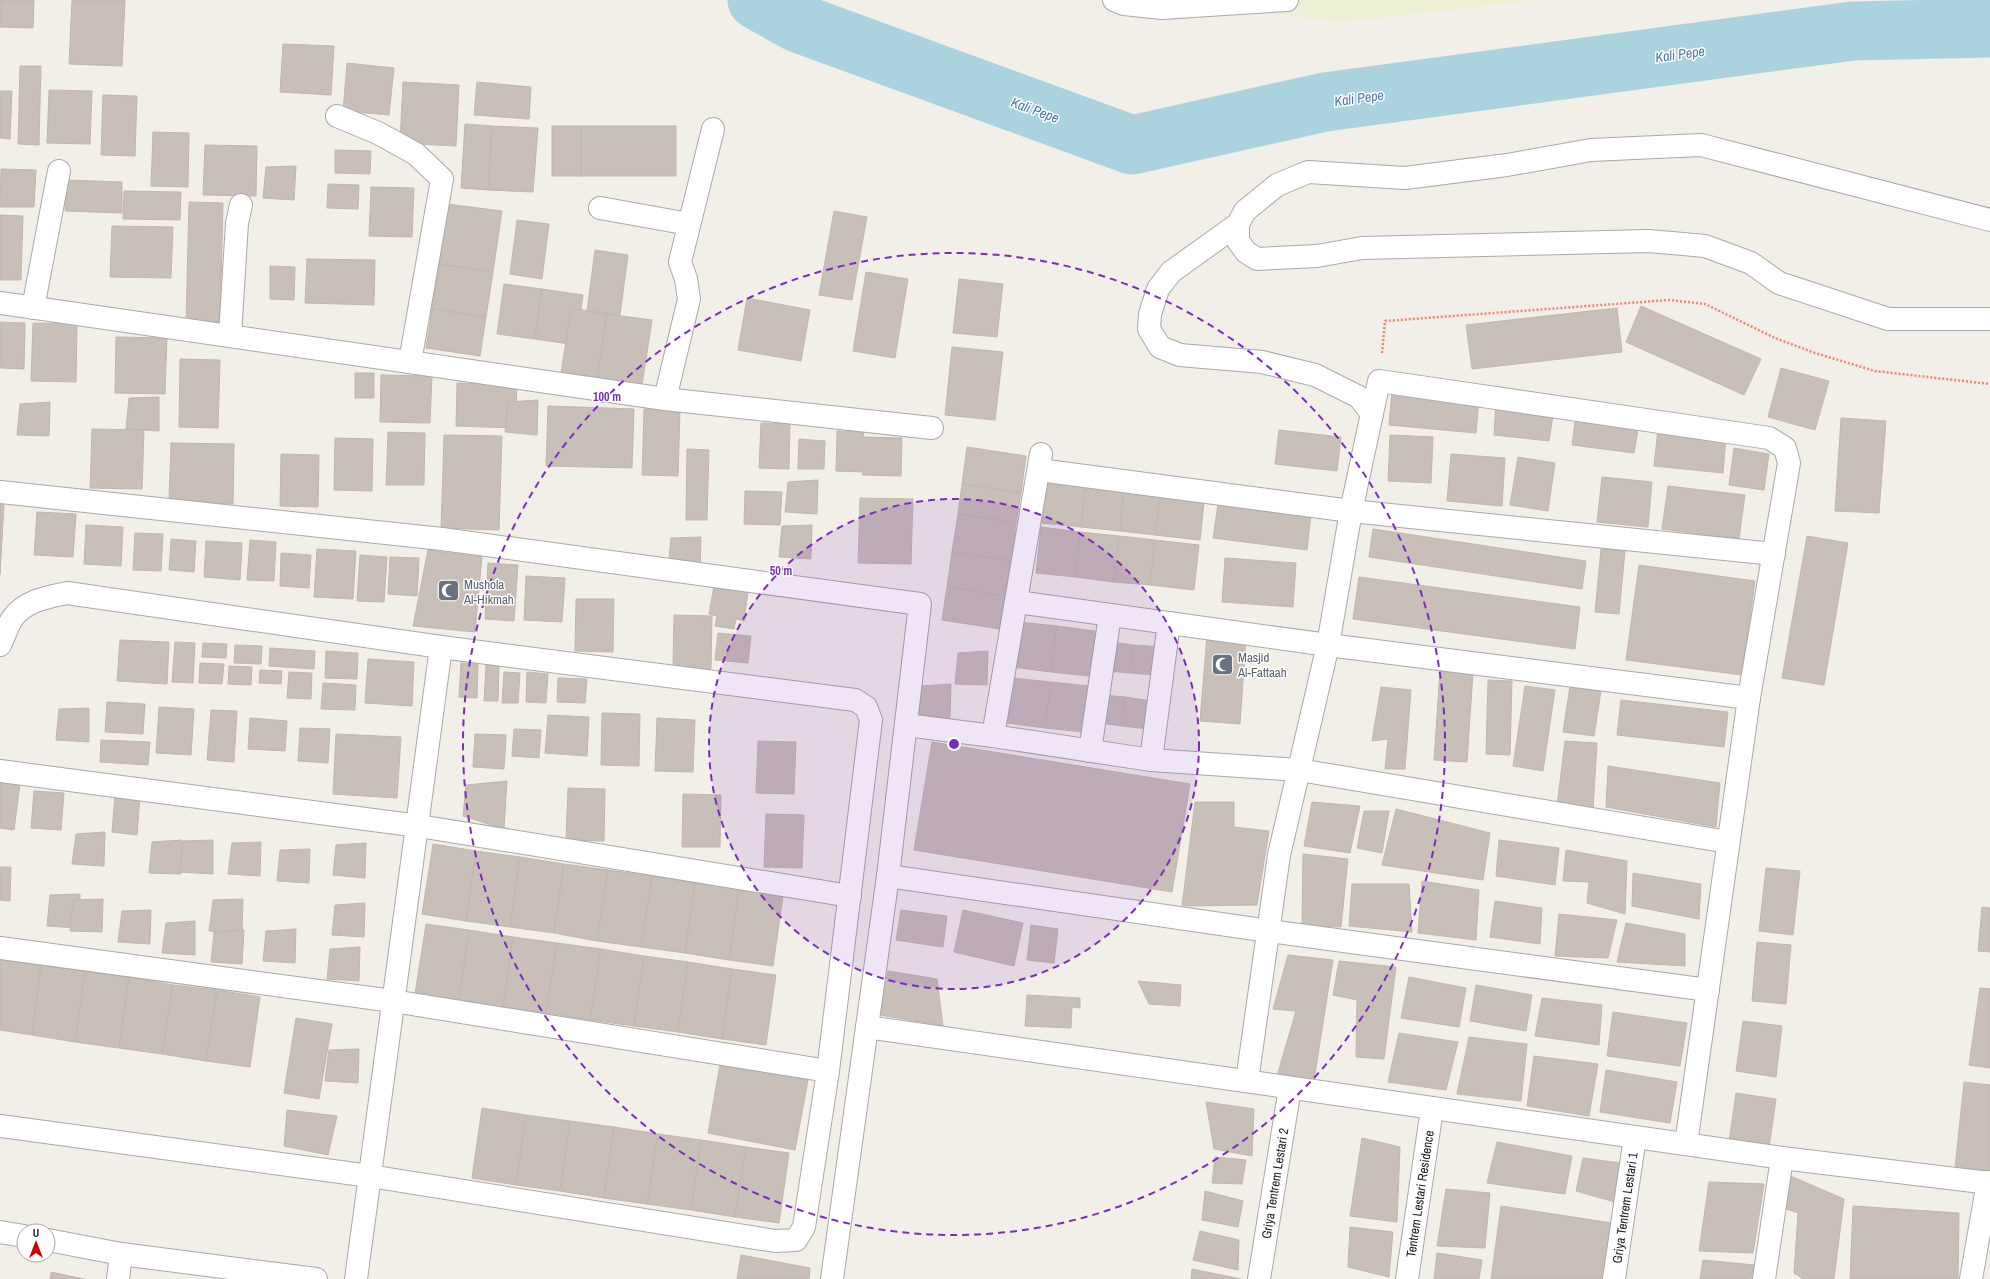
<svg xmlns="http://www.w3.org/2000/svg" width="1990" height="1279" font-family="'Archivo Narrow',sans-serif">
<rect width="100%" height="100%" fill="#f2efe9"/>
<!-- farmland -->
<polygon fill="#eef0d5" points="1198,0 1536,0 1336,23"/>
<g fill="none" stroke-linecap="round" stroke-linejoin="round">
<!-- river -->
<polyline stroke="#aad3df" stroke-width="59" points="757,0 798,23 1132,145 1325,102 1853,31 1990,28"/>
</g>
<!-- building -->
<g fill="#c7bfb8" stroke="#c4b6ab">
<polygon points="0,0 34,0 33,28 0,27"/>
<polygon points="72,0 125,0 122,66 69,64"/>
<polygon points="283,44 334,46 331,95 280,92"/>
<polygon points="347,63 394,68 389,115 343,111"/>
<polygon points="20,66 41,66 39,145 18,144"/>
<polygon points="403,82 459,85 456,146 400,143"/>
<polygon points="477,82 531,87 529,119 474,115"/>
<polygon points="49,90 92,91 90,144 47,143"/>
<polygon points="0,91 12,91 10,139 0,138"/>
<polygon points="103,95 137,96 135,156 101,155"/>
<polygon points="465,124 492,126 488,190 461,188"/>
<polygon points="492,126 538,128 533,192 488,190"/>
<rect x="552" y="126" width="29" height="50"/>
<rect x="581" y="126" width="95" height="50"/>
<polygon points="153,132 189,133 188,187 151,186"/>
<polygon points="205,145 257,146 256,196 203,195"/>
<polygon points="335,150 371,151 370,174 335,173"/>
<polygon points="296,166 294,200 263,198 266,167"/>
<polygon points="1,169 36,170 34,207 0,207"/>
<polygon points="66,180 122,182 122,213 65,211"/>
<polygon points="328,184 359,185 358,209 327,208"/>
<polygon points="371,187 414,188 412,237 369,236"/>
<polygon points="124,191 181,192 180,220 123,219"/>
<polygon points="189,202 223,203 220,322 186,322"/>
<polygon points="447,204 502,211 493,272 439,264"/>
<polygon points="834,211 867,217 852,300 819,295"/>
<polygon points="0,215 23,216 21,280 0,280"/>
<polygon points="517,220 549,224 542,279 510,274"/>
<polygon points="112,226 173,227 171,278 110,277"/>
<polygon points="595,250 628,255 620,315 587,311"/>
<polygon points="307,259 375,260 374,305 305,303"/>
<polygon points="439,264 493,272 486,317 432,309"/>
<polygon points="270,266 295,267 294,300 270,299"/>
<polygon points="866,272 908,279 895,358 853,351"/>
<polygon points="959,279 1003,284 997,337 953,333"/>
<polygon points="504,284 542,289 535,339 497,334"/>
<polygon points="542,289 583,295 576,345 535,339"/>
<polygon points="747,298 810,310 801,361 738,350"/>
<polygon points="1641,306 1761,359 1744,395 1626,342"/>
<polygon points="571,308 607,314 596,385 560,380"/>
<polygon points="1617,308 1622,352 1472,369 1466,325"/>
<polygon points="432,309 486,317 480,356 426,348"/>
<polygon points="607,314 652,320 641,392 596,385"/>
<polygon points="0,322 25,323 24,369 0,368"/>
<polygon points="33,323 77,324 76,382 31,381"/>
<polygon points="116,337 167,338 165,394 115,393"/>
<polygon points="952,347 1003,352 995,420 945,415"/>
<polygon points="180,359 220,360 218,428 179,427"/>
<polygon points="1781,368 1829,381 1815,430 1768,417"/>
<rect x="355" y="373" width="19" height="25"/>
<polygon points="381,375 432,376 430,423 380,422"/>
<polygon points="457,383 517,385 515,428 456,426"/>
<polygon points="1392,391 1479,399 1476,433 1389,425"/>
<polygon points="159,397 159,431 126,429 129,398"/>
<polygon points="538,400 537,435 505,432 508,402"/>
<polygon points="50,402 49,436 17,435 20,404"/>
<polygon points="1496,402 1554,409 1549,441 1494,435"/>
<polygon points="548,406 634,409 632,468 546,466"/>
<polygon points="644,409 680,410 678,476 642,475"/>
<polygon points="1576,414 1639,424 1634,453 1572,445"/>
<polygon points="1841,418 1886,421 1879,513 1835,511"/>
<polygon points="761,423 790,424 789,469 759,468"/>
<polygon points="92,429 144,430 142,489 90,488"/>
<polygon points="1658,429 1726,436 1723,473 1654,466"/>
<polygon points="1279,430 1341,437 1337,471 1275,464"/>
<polygon points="837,431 864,432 863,437 902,438 901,476 862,475 863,472 836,471"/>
<polygon points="388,432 425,433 424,485 386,485"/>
<polygon points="444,435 502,436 499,530 441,528"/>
<polygon points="1390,435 1433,437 1431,483 1388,481"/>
<polygon points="335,438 373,439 372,491 334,490"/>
<polygon points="799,439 825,441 824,469 798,469"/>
<polygon points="171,443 234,444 233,504 169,501"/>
<polygon points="967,447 1026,456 1021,493 962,484"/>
<polygon points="1734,448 1769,454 1764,490 1729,485"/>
<polygon points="687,449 709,450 707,520 686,520"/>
<polygon points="281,454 319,455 318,507 280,506"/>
<polygon points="1451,454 1505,458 1502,506 1447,501"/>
<polygon points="1518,457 1555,463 1548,511 1510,505"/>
<polygon points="1047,477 1086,481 1081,527 1042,523"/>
<polygon points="1602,477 1652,482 1648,527 1597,522"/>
<polygon points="818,480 817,514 785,512 788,482"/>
<polygon points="1086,481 1124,486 1120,531 1081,527"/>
<polygon points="962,484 1021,493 1016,523 958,514"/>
<polygon points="1124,486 1161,489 1155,535 1120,531"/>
<polygon points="1668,486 1745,495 1739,539 1662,529"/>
<polygon points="1161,489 1205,494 1200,540 1155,535"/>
<polygon points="745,491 782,492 780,525 744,524"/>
<polygon points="860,498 913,499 911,564 858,563"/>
<polygon points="0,504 4,505 0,575"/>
<polygon points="1218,504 1311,515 1307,550 1213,538"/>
<polygon points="37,512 76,514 73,557 34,555"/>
<polygon points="958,514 1016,523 1011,561 952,552"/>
<polygon points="86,525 123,527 121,566 84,564"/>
<polygon points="812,525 811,559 779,557 782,526"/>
<polygon points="1041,527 1080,532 1075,577 1036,573"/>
<polygon points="1373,529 1586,561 1582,589 1369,557"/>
<polygon points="1080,532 1119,536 1114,582 1075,577"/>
<polygon points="135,533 163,534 161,571 133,570"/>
<polygon points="1119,536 1155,540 1150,585 1114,582"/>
<polygon points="1807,536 1848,543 1824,685 1782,678"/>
<polygon points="701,537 700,571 668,569 671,538"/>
<polygon points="171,539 196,541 194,572 169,570"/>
<polygon points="250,540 276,542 274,581 247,580"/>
<polygon points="1155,540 1199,545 1194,590 1150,585"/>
<polygon points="206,541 242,543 240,580 204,577"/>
<polygon points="317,549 356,551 353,599 314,597"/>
<polygon points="1601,549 1625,551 1619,614 1595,612"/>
<polygon points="428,550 482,557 475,632 413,626"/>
<polygon points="952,552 1011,561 1005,596 947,587"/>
<polygon points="281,553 311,555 309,588 280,586"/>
<polygon points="360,555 387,557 384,602 357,601"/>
<polygon points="390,557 419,558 417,596 388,594"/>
<polygon points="1225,558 1296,563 1293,607 1222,602"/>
<polygon points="488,563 518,565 514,621 485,619"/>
<polygon points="1639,565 1755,581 1742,675 1626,660"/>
<polygon points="526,576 565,578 562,622 524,620"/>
<polygon points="1359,577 1580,607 1575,649 1353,619"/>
<polygon points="714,586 748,592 744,621 736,619 734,629 715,626 717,616 709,614"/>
<polygon points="947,587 1005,596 1000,629 942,620"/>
<polygon points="576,599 614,599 613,652 575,651"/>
<polygon points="674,615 712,616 711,669 673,668"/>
<polygon points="1018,622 1057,626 1051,672 1012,667"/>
<polygon points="1057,626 1095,631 1090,676 1051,672"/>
<polygon points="718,633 751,636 748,663 715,660"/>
<polygon points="1207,635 1246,638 1240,724 1200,721"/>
<polygon points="120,640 169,642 167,684 117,681"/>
<polygon points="175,642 195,643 193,683 172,682"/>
<polygon points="1110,642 1133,645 1130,673 1108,671"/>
<polygon points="203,643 227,644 226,658 202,657"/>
<polygon points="235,645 262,646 261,664 234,663"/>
<polygon points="1133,645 1161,647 1158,675 1130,673"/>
<polygon points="270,648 315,651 314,669 269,666"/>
<polygon points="326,651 358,653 357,679 325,678"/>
<polygon points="988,651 987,685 955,684 958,653"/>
<polygon points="368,659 414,662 412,706 365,703"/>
<polygon points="200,663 224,664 222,684 199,683"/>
<polygon points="461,663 478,664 477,698 459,697"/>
<polygon points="486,665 499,666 498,701 484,701"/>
<polygon points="229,666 252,667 251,685 228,684"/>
<polygon points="260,670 282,671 281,684 259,683"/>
<polygon points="1440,671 1473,673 1467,762 1434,760"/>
<polygon points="289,672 312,673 311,699 287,698"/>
<polygon points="504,672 520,673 518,703 502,703"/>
<polygon points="527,672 548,674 546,703 526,702"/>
<polygon points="558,678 587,679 585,703 557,702"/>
<polygon points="1012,678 1051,682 1045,728 1007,723"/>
<polygon points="1488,680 1512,681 1510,755 1486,754"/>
<polygon points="1051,682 1089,686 1084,732 1045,728"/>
<polygon points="323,683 356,685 355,710 321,709"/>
<polygon points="951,684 950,718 918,716 921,686"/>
<polygon points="1525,686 1555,690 1543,771 1513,766"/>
<polygon points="1570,686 1601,691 1594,736 1563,732"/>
<polygon points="1381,687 1411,690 1405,769 1385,769 1388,739 1372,741"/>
<polygon points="1103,695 1125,697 1122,726 1100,723"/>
<polygon points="1125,697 1152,701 1149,729 1122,726"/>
<polygon points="1621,700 1728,712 1724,747 1617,735"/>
<polygon points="107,702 145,704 143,734 105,732"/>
<polygon points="159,707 194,709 191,755 156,753"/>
<polygon points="89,708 89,742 56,740 59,709"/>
<polygon points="211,710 237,711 234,762 207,760"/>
<polygon points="602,713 640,714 639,766 601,765"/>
<polygon points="548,715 589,717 587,756 545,753"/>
<polygon points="250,718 287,721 285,751 248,749"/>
<polygon points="657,718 695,720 693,772 655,771"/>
<polygon points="300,728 330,729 328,763 298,761"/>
<polygon points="514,729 541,730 539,758 512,756"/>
<polygon points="336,734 401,737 397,798 333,794"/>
<polygon points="475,734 506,735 504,769 473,767"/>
<polygon points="101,740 150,742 148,765 100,762"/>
<polygon points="758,741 796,742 794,794 756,793"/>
<polygon points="1565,741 1597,743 1593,809 1557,806"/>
<polygon points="932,742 1190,784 1172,892 914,850"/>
<polygon points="1608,766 1720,783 1716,827 1606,807"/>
<polygon points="0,781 20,784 14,830 0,828"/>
<polygon points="507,781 504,829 463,816 466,785"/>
<polygon points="568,788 605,789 604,841 566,840"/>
<polygon points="34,791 64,793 61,830 31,828"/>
<polygon points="683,794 721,795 720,847 682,847"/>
<polygon points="115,795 140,797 137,835 112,832"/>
<polygon points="1195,802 1234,802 1234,827 1269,831 1257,905 1182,906"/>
<polygon points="1312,802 1360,806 1350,853 1304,846"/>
<polygon points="1396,809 1490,833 1483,880 1382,865"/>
<polygon points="1364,811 1389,811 1382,853 1357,848"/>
<polygon points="766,814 804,815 802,868 764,867"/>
<polygon points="105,832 104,866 72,864 76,834"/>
<polygon points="182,840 181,874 149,873 152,842"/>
<polygon points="213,840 213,874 180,872 183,841"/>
<polygon points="1499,840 1559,848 1555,885 1496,876"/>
<polygon points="261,842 260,876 228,874 232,843"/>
<polygon points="366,843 365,878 333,875 336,845"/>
<polygon points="433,844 476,851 466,921 422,914"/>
<polygon points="310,849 309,883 277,881 280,850"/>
<polygon points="1566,850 1627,861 1625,914 1587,903 1589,882 1563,881"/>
<polygon points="476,851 520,857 510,927 466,921"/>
<polygon points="1303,854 1348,859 1341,927 1302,925"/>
<polygon points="520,857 564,864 554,933 510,927"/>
<polygon points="564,864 608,870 597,941 554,933"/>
<polygon points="0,867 11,867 10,901 0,900"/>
<polygon points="1766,868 1800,871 1793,935 1759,931"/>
<polygon points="608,870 652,876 641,947 597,941"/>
<polygon points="1633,873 1701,884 1699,919 1632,906"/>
<polygon points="652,876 695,883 685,953 641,947"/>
<polygon points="1422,881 1479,890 1476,940 1418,933"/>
<polygon points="695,883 739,889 729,960 685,953"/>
<polygon points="1352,884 1409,884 1412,932 1349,926"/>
<polygon points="739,889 783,896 773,966 729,960"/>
<polygon points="80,894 79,928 47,926 50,895"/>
<polygon points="103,899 102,932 70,931 73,900"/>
<polygon points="243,899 242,933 209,931 213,900"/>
<polygon points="1495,901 1542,908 1540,944 1490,937"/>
<polygon points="365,903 364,937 332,935 335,905"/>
<polygon points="1982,907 1990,908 1990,952 1978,951"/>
<polygon points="151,910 150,944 118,942 122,911"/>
<polygon points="901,910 947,916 943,947 896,940"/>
<polygon points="963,910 1023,923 1014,966 954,952"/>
<polygon points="1559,914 1617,920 1608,958 1555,956"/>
<polygon points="195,921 195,955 162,953 166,923"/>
<polygon points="1626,923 1685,934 1685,966 1617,962"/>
<polygon points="426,924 469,930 459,1000 415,994"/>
<polygon points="1031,925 1058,929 1054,963 1027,960"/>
<polygon points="296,929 295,963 263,961 266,931"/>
<polygon points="244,930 242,964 211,962 214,932"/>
<polygon points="469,930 513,937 503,1007 459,1000"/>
<polygon points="513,937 557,943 546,1013 503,1007"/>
<polygon points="1757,942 1791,945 1786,1004 1752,1001"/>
<polygon points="557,943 601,949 590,1020 546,1013"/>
<polygon points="360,947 359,981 327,979 330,949"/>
<polygon points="601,949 644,956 634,1026 590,1020"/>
<polygon points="1288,955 1333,960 1314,1080 1277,1076 1296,1011 1273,1009"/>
<polygon points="644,956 688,962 678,1032 634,1026"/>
<polygon points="0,959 41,965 32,1035 0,1030"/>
<polygon points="1339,961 1396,967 1384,1059 1356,1057 1357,1000 1333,995"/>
<polygon points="688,962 732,969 722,1039 678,1032"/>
<polygon points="41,965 85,971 75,1042 32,1035"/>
<polygon points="732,969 776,975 766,1045 722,1039"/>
<polygon points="85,971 129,977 119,1048 75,1042"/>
<polygon points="888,971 937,979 943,1026 880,1015"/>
<polygon points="129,977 173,985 162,1054 119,1048"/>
<polygon points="1409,977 1466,988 1459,1027 1401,1018"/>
<polygon points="1138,981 1181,985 1180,1006 1149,1004"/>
<polygon points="173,985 217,990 206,1061 162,1054"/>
<polygon points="1476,985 1532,995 1526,1031 1470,1021"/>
<polygon points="1980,988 1990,989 1990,1068 1969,1065"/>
<polygon points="217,990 260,997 250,1067 206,1061"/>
<polygon points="1027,995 1080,998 1080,1008 1072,1007 1071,1028 1025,1026"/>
<polygon points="1542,998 1602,1005 1599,1045 1535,1036"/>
<polygon points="1613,1012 1687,1023 1680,1066 1607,1056"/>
<polygon points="296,1018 332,1024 319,1099 284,1093"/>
<polygon points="1743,1021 1782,1026 1776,1077 1736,1071"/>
<polygon points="1399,1033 1458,1042 1446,1090 1388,1082"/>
<polygon points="1469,1037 1527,1044 1521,1101 1457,1094"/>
<polygon points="359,1049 358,1083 325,1081 329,1050"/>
<polygon points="1534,1056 1598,1064 1589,1116 1527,1106"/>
<polygon points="720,1064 808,1080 795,1150 708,1133"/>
<polygon points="1606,1070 1677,1082 1670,1123 1600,1112"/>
<polygon points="1964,1082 1990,1085 1990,1175 1955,1168"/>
<polygon points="1736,1093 1776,1099 1769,1148 1729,1142"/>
<polygon points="1206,1102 1254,1109 1252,1156 1214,1149"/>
<polygon points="482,1108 526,1115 516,1185 472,1178"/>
<polygon points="287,1110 337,1116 328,1155 284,1146"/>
<polygon points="526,1115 570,1121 560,1191 516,1185"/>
<polygon points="570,1121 614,1127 604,1198 560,1191"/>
<polygon points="614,1127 658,1134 647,1204 604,1198"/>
<polygon points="658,1134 701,1140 691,1210 647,1204"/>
<polygon points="1362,1138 1400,1147 1397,1222 1350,1216"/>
<polygon points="701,1140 746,1147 735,1217 691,1210"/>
<polygon points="1497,1142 1572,1156 1565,1194 1487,1183"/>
<polygon points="746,1147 789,1153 779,1223 735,1217"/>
<polygon points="1215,1157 1246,1160 1242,1184 1212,1183"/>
<polygon points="1583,1158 1621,1163 1615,1202 1576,1191"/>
<polygon points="1788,1175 1844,1199 1834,1279 1803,1279 1794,1273 1798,1213 1783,1208"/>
<polygon points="1709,1182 1764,1184 1753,1253 1699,1251"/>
<polygon points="1446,1189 1490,1193 1485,1248 1437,1246"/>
<polygon points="1205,1191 1243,1201 1238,1227 1202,1220"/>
<polygon points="1501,1206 1612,1223 1601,1279 1491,1279"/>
<polygon points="1853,1206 1959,1213 1958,1279 1850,1279"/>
<polygon points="1350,1227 1393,1232 1389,1277 1348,1267"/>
<polygon points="1200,1231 1239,1240 1238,1270 1193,1260"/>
<polygon points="1437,1253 1482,1260 1479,1279 1434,1279"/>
<polygon points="741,1255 810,1268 809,1279 737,1279"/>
<polygon points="1703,1260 1754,1265 1751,1279 1700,1279"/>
<polygon points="1192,1269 1241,1279 1191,1279"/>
<polygon points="51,1272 84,1279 50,1279"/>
</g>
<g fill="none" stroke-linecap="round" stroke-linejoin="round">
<defs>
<g id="minor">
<polyline points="1114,0 1124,4 1162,8 1287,0"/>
<polyline points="337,116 378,133 416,154 442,179 410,362"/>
<polyline points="600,208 689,224"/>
<polyline points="1990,220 1701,145 1591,150 1507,165 1405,178 1308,172 1277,185 1245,211 1238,224 1238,241 1246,252 1257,259 1317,256 1362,248 1649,241 1705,246 1751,263 1779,283 1888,319 1990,319"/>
<polyline points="1238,224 1171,272 1158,289 1150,314 1149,329 1160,347 1180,355 1262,362 1315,375 1359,397 1372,414"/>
<polyline points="0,303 665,399 932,428"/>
<polyline points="33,308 59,171"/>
<polyline points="230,336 237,223 241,205"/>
<polyline points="665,399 689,299 686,279 680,262 713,129"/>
<polyline points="1039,470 1351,511 1774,554"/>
<polyline points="0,492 442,539 920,604 888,876 832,1279"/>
<polyline points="1017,602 1328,645 1749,698"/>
<path d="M 0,645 C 4,637 7,627 12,619 C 24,601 47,597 67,593 L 441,647 L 855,700 L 866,707 L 871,720 L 828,1071 L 804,1227 L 796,1240 L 775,1241 L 370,1176 L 0,1126"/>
<polyline points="906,725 993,736 1151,760 1299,770 1728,842"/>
<polyline points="993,736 1041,454"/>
<polyline points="1090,751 1110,615"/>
<polyline points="1151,760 1169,623"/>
<polyline points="0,771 419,826 850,896"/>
<polyline points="888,876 1269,931 1708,990"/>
<polyline points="0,948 393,1001 828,1071"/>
<polyline points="867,1027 1782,1158 1990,1183"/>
<polyline points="1247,1081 1279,855 1328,645 1351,511 1379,381 1769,438 1785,448 1789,463 1749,698 1686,1144"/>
<polyline points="0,1232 24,1236"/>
<polyline points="48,1240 121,1254 316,1279"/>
<polyline points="118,1279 121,1254"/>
<polyline points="356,1279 441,647"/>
<path id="s1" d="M 1259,1279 L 1290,1088"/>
<path id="s2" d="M 1407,1279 L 1432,1109"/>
<path id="s3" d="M 1614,1279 L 1635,1137"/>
<polyline points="1764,1279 1782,1158"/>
<polyline points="1971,1279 1988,1182"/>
</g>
</defs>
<!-- minor casing -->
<use href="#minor" stroke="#a9a9a9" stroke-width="24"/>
<!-- path -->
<polyline stroke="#fa8072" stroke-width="2.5" stroke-dasharray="2 2" stroke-linecap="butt" points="1382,353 1385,321 1669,300 1705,304 1775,338 1815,353 1875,371 1990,384"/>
<!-- minor -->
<use href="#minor" stroke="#fff" stroke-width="22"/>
</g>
<!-- distance rings -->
<circle cx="954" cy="744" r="245" fill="#7b2cbf" fill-opacity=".12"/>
<g fill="none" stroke="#7b2cbf" stroke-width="2" stroke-dasharray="7 5">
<circle cx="954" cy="744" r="245"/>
<circle cx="954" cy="744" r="491"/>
</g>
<!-- icons -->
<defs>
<symbol id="mosque-square" viewBox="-11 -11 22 22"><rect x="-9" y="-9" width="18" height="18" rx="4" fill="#6b7280" stroke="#fff"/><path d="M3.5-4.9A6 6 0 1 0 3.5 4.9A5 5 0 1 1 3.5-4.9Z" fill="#fff"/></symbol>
</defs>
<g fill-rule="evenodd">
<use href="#mosque-square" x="436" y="578" width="25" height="25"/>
<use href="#mosque-square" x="1210" y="652" width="25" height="25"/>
</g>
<g text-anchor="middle" stroke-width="3" stroke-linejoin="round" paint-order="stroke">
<!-- worship labels -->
<g font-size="13" fill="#5b616d" stroke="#fff" text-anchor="start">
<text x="464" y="589">Mushola<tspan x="464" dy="15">Al-Hikmah</tspan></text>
<text x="1238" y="662">Masjid<tspan x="1238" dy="15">Al-Fattaah</tspan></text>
</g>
<!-- street labels -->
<g font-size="13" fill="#222" stroke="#fff">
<text dy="5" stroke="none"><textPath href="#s1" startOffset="97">Griya Tentrem Lestari 2</textPath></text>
<text dy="5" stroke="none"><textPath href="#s2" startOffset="86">Tentrem Lestari Residence</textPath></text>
<text dy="5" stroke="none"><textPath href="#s3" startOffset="72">Griya Tentrem Lestari 1</textPath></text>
</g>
<!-- water labels -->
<g font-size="14" font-style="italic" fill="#4a7aab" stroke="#fff">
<text transform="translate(1680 54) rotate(-8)" y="5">Kali Pepe</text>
<text transform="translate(1359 98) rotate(-8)" y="5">Kali Pepe</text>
<text transform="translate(1035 110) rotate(20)" y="5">Kali Pepe</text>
</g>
</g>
<circle cx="954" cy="744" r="6" fill="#7b2cbf" stroke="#fff" stroke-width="2"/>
<g font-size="12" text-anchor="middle" font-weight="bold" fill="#7b2cbf" stroke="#fff" stroke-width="3" stroke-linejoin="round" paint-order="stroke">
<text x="607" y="401">100 m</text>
<text x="781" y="575">50 m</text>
</g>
<!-- north arrow -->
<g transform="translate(36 1243)"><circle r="19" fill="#ffffff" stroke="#a7a7a7"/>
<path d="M0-3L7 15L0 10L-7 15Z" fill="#d40000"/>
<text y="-6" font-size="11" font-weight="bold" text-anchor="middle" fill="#222222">U</text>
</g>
</svg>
